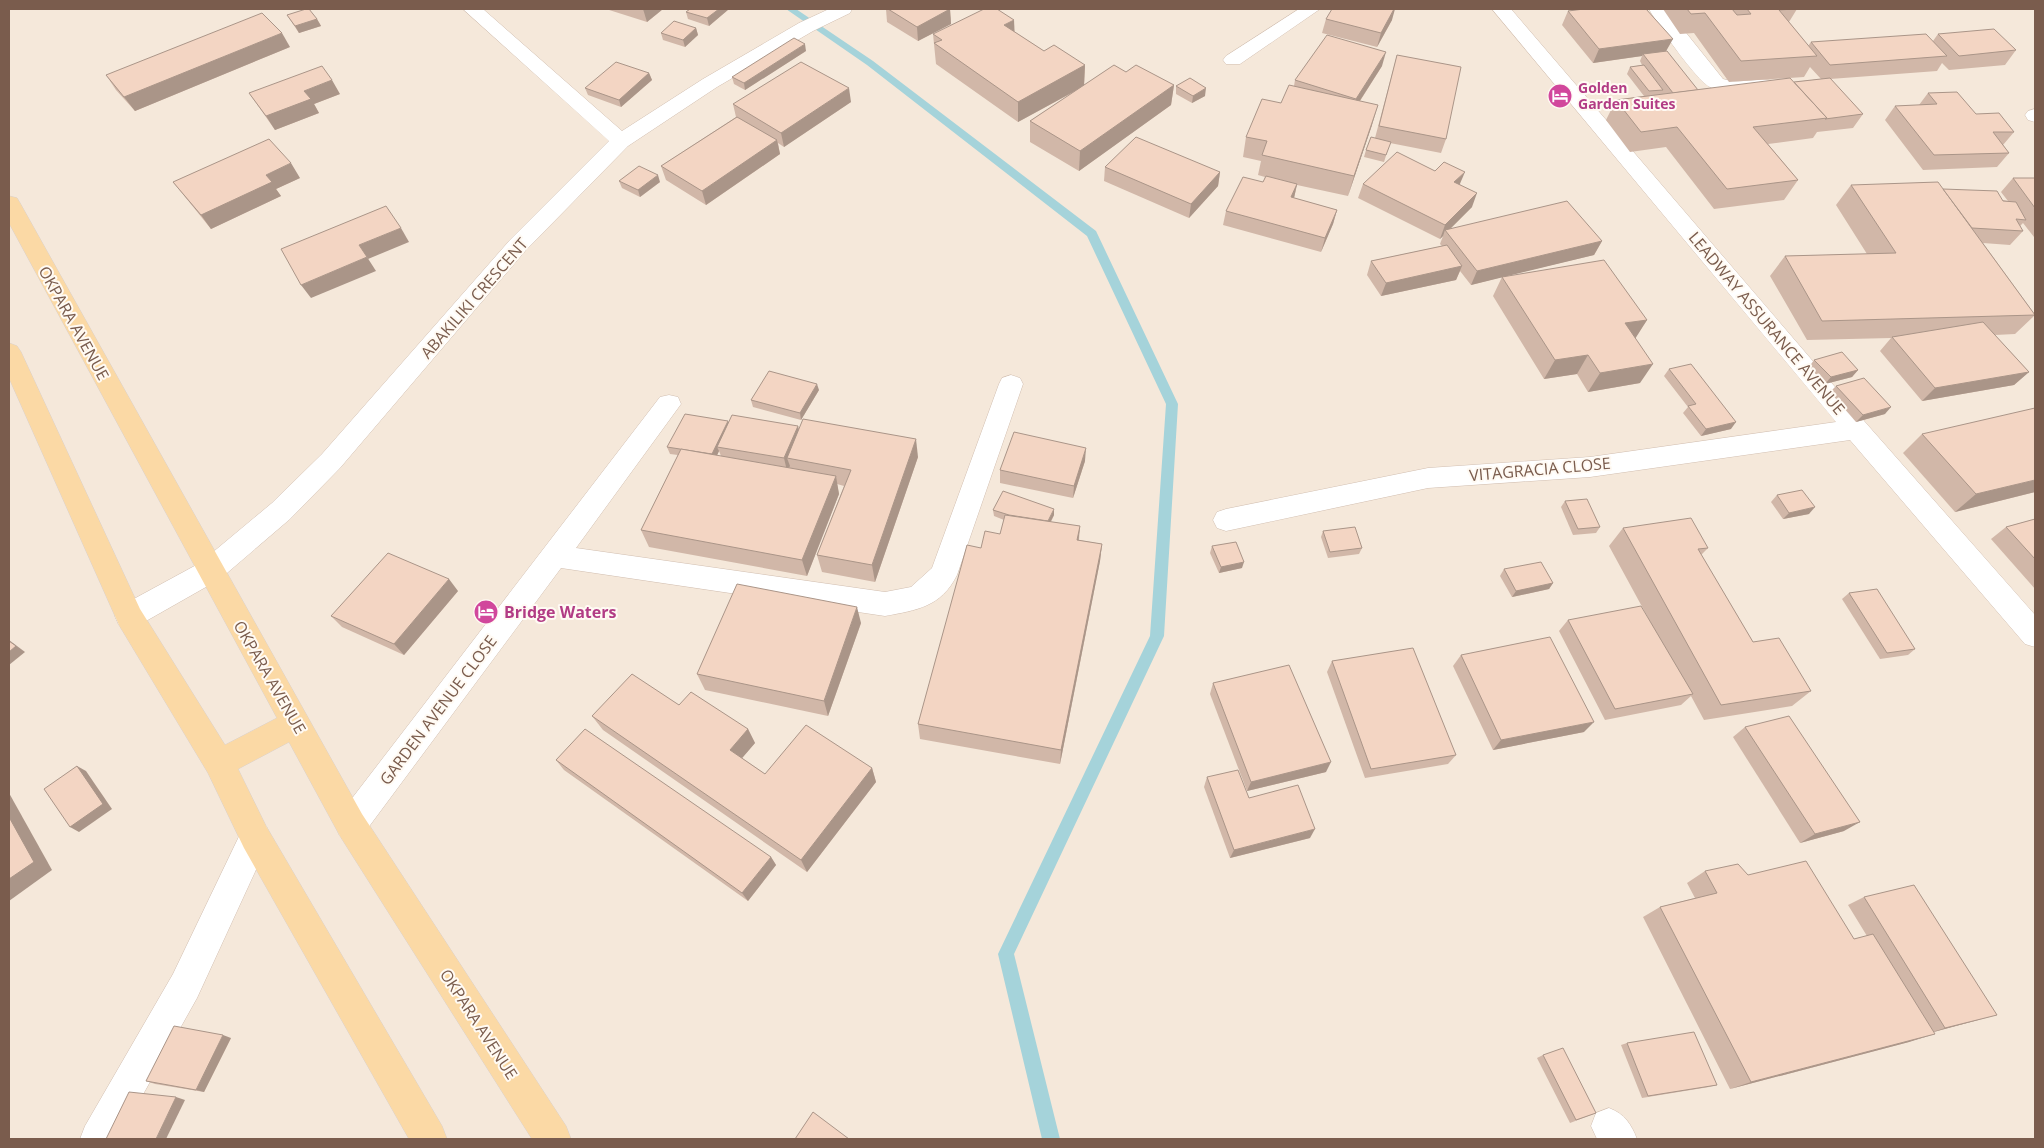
<svg xmlns="http://www.w3.org/2000/svg" width="2044" height="1148" font-family="'Open Sans',sans-serif">
<rect width="100%" height="100%" fill="#fdf6ec"/>
<!-- residential -->
<rect fill="#f5e8da" x="9" y="9" width="2026" height="1130"/>
<g fill="none" stroke-linecap="round" stroke-linejoin="round">
<!-- stream -->
<polygon fill="#a5d3da" fill-rule="evenodd" points="786,9 796,9 873,61 1096,231 1178,404 1164,636 1014,954 1060,1139 1042,1139 998,954 1150,636 1166,404 1087,236 867,65"/>
<defs>
<g id="minor">
<polygon points="463,9 483,9 622,131 703,79 799,23 829,9 852,9 850,13 813,31 717,87 628,146 526,250 340,468 290,519 220,579 139,625 129,628 119,625 115,616 119,607 200,563 272,503 322,454 510,240 609,141"/>
<polygon points="1299,9 1320,9 1240,64 1226,64 1223,60 1226,56"/>
<polygon points="1492,9 1511,9 1865,422 2035,615 2035,647 2025,644 1850,440 1590,477 1428,488 1226,531 1217,528 1213,520 1217,512 1226,509 1428,468 1590,457 1836,422"/>
<path d="M 1649,9 L 1667,9 L 1723,79 C 1740,85 1757,77 1774,81 L 1777,85 L 1774,89 C 1755,94 1728,97 1710,87 C 1696,80 1657,24 1649,9 Z"/>
<polygon points="2035,109 2035,122 2028,120 2025,115 2028,111"/>
<path d="M 1011,375 L 1020,378 L 1023,384 L 957,575 C 941,607 917,610 885,616 L 561,568 L 362,836 L 351,840 L 340,836 L 335,825 L 340,814 L 660,397 L 669,395 L 678,397 L 681,404 L 576,548 L 885,592 L 911,587 L 932,568 L 999,384 L 1002,378 Z"/>
<polygon points="255,822 266,826 271,837 197,998 118,1139 80,1139 85,1126 173,974 244,826"/>
<path d="M 1609,1108 C 1625,1114 1631,1124 1637,1139 L 1597,1139 L 1591,1126 L 1596,1113 Z"/>
</g>
<polygon id="major" points="9,196 17,198 20,203 362,814 566,1126 571,1139 532,1139 340,836 289,742 238,769 266,826 442,1126 447,1139 409,1139 244,848 208,773 119,625 9,378 9,343 17,346 21,352 140,609 225,745 277,718 9,223"/>
</defs>
<!-- minor casing -->
<use href="#minor" stroke="#d1beb0" stroke-width="1"/>
<!-- major casing -->
<use href="#major" stroke="#dad1cd" stroke-width="1"/>
<!-- minor -->
<use href="#minor" fill="#fff" fill-rule="evenodd"/>
<!-- major -->
<use href="#major" fill="#fbd9a5" fill-rule="evenodd"/>
</g>
<!-- wall -->
<g fill="#d1b7a8" fill-rule="evenodd">
<polygon points="606,9 663,9 647,22"/>
<polygon points="690,9 729,9 709,26 688,19 686,12"/>
<polygon points="886,9 950,9 951,24 918,41 887,22"/>
<polygon points="1583,9 1647,9 1666,52 1698,90 1794,82 1821,79 1810,67 1804,77 1729,82 1694,33 1680,34 1663,9 1797,9 1789,22 1808,46 1811,42 1933,41 1938,34 2016,50 2005,65 1949,70 1942,63 1937,71 1830,79 1863,114 1853,128 1817,132 1813,138 1768,144 1798,180 1784,200 1714,209 1666,147 1630,152 1606,120 1616,100 1644,96 1627,74 1630,67 1642,65 1640,61 1642,56 1593,63 1562,25 1568,11"/>
<polygon points="287,15 317,19 321,26 299,33"/>
<polygon points="1326,19 1392,20 1377,47 1322,33"/>
<polygon points="696,28 698,35 685,47 663,40 661,33"/>
<polygon points="1015,32 1044,51 1085,65 1084,85 1126,72 1174,85 1171,105 1079,171 1030,142 1030,121 1081,88 1018,122 936,64 933,34"/>
<polygon points="290,47 135,111 116,90 106,75"/>
<polygon points="806,51 745,90 734,84 732,77"/>
<polygon points="1397,55 1446,139 1441,153 1390,143 1384,162 1364,157 1366,150 1375,138"/>
<polygon points="1382,66 1360,101 1372,125 1348,196 1297,185 1294,198 1337,210 1333,224 1321,252 1223,225 1226,211 1263,182 1265,177 1258,175 1261,161 1243,157 1246,137 1281,103 1294,86 1295,80"/>
<polygon points="649,73 652,80 621,107 588,95 585,88"/>
<polygon points="1176,86 1205,96 1192,103 1176,94"/>
<polygon points="249,93 340,94 314,104 319,113 275,130"/>
<polygon points="1928,93 2014,132 2003,145 2009,153 1997,167 1923,170 1885,120 1895,106 1919,105"/>
<polygon points="851,102 784,147 778,143 780,154 706,205 666,180 661,166 736,117 733,104"/>
<polygon points="1105,167 1220,172 1218,186 1189,218 1104,181"/>
<polygon points="1435,171 1460,184 1472,207 1450,229 1602,241 1594,255 1505,276 1647,320 1635,338 1640,383 1588,392 1577,374 1544,379 1493,296 1502,277 1471,285 1460,271 1456,280 1381,296 1367,275 1371,261 1442,246 1440,244 1443,236 1440,239 1358,198 1363,184"/>
<polygon points="300,178 276,189 281,196 211,229 173,182"/>
<polygon points="2013,178 2035,178 2035,237 2034,237 2023,223 2020,226 2023,231 2010,245 1983,243 2035,315 2015,334 1995,335 2029,372 2014,385 1922,401 1880,351 1891,338 1807,340 1770,276 1785,256 1867,254 1836,205 1851,185 1943,189 2008,201 2001,192"/>
<polygon points="619,181 660,182 640,197 622,188"/>
<polygon points="1814,360 1858,370 1852,377 1825,384 1809,367"/>
<polygon points="1669,369 1731,429 1701,436 1683,413 1688,407 1664,376"/>
<polygon points="1836,386 1885,414 1856,422 1830,392"/>
<polygon points="819,390 801,420 753,407 751,400"/>
<path d="M 798,426 L 799,430 L 918,457 L 875,582 L 822,572 L 817,555 L 844,486 L 837,484 L 839,494 L 807,576 L 649,547 L 641,530 L 678,455 L 670,454 L 667,447 ZM 719,451 L 721,456 L 717,455 Z"/>
<polygon points="1922,434 2035,492 1955,512 1903,453"/>
<polygon points="1085,461 1073,498 1000,483 1000,470"/>
<polygon points="1777,495 1809,514 1783,519 1771,502"/>
<polygon points="1565,501 1600,527 1596,533 1573,535 1561,507"/>
<polygon points="993,510 1054,515 1051,522 1080,526 1079,540 1102,544 1100,561 1060,764 920,739 918,724 981,548 1000,534 1004,520 994,516"/>
<polygon points="2035,519 2035,589 1991,539 2006,527"/>
<polygon points="1623,528 1708,548 1701,555 1753,642 1811,691 1792,706 1704,720 1691,696 1681,705 1605,720 1559,631 1568,620 1652,625 1609,546"/>
<polygon points="1323,531 1362,548 1359,554 1328,558 1321,537"/>
<polygon points="1212,546 1242,568 1219,573 1210,553"/>
<polygon points="1504,569 1553,583 1549,589 1512,597 1500,576"/>
<polygon points="458,591 404,655 342,627 331,616"/>
<polygon points="1849,593 1915,649 1908,655 1880,659 1842,599"/>
<polygon points="861,623 828,716 705,690 697,674"/>
<polygon points="1461,655 1584,732 1493,750 1453,666"/>
<polygon points="1332,661 1456,755 1448,764 1365,778 1327,672"/>
<polygon points="1213,683 1326,772 1247,791 1210,694"/>
<polygon points="679,705 748,729 755,743 742,758 765,774 872,768 876,782 807,872 603,730 592,716"/>
<polygon points="1745,727 1844,831 1800,843 1733,737"/>
<polygon points="556,760 771,857 776,865 748,901 564,770"/>
<polygon points="1207,777 1249,798 1310,838 1230,858 1204,787"/>
<polygon points="1705,871 1748,875 1854,939 1867,936 1848,905 1864,897 1978,1020 1934,1032 1909,1042 1730,1089 1643,917 1660,907 1695,898 1687,883"/>
<polygon points="231,1038 204,1092 155,1084 146,1081"/>
<polygon points="1627,1043 1717,1085 1709,1087 1642,1098 1621,1045"/>
<polygon points="1543,1055 1596,1113 1570,1123 1537,1058"/>
</g>
<!-- shaded-wall -->
<g fill="#aa9588">
<polygon points="643,9 663,9 647,22"/>
<polygon points="719,9 729,9 709,26 707,18"/>
<polygon points="950,9 951,24 918,41 917,27"/>
<polygon points="1394,9 1395,9 1392,20 1377,47 1381,33"/>
<polygon points="317,19 321,26 299,33 295,26"/>
<polygon points="1014,20 1015,40 1004,25"/>
<polygon points="696,28 698,35 685,47 683,40"/>
<polygon points="282,33 290,47 135,111 124,97"/>
<polygon points="1673,39 1665,53 1643,54 1642,56 1593,63 1599,49"/>
<polygon points="805,44 806,51 745,90 744,83"/>
<polygon points="1386,52 1382,66 1352,113 1356,99"/>
<polygon points="1085,65 1084,86 1018,122 1018,102"/>
<polygon points="649,73 652,80 621,107 619,100"/>
<polygon points="332,80 340,94 314,104 319,113 275,130 266,116 304,91"/>
<polygon points="1174,85 1171,105 1079,171 1080,151"/>
<polygon points="849,88 851,102 784,147 781,133"/>
<polygon points="1206,88 1205,96 1192,103 1193,96"/>
<polygon points="1378,105 1372,125 1348,196 1354,176"/>
<polygon points="777,140 780,154 706,205 702,191"/>
<polygon points="291,163 300,178 276,189 281,196 211,229 201,215 266,175"/>
<polygon points="1220,172 1218,186 1189,218 1191,204"/>
<polygon points="1465,172 1459,186 1454,182"/>
<polygon points="658,175 660,182 640,197 638,190"/>
<polygon points="1297,184 1294,198 1291,197"/>
<polygon points="1477,193 1472,207 1447,232 1445,230 1443,236 1440,239 1445,225"/>
<polygon points="1337,210 1333,224 1321,252 1325,238"/>
<polygon points="401,228 409,242 368,259 359,245"/>
<polygon points="1602,241 1594,255 1471,285 1477,271"/>
<polygon points="367,257 376,271 311,298 301,285"/>
<polygon points="1462,266 1456,280 1381,296 1386,283"/>
<polygon points="1647,320 1635,339 1625,323"/>
<polygon points="1588,355 1577,374 1544,379 1555,360"/>
<polygon points="1653,364 1640,383 1588,392 1600,373"/>
<polygon points="1858,370 1852,377 1825,384 1831,377"/>
<polygon points="2029,372 2014,385 1922,401 1935,388"/>
<polygon points="817,384 819,390 801,420 800,413"/>
<polygon points="1891,407 1885,414 1856,422 1863,415"/>
<polygon points="728,421 730,428 717,447 719,451 714,462 711,455"/>
<polygon points="1736,422 1731,429 1701,436 1706,429"/>
<polygon points="798,426 801,439 787,458 790,466 787,471 784,458"/>
<polygon points="916,439 918,457 875,582 872,565"/>
<polygon points="1086,448 1085,461 1073,498 1074,486"/>
<polygon points="836,476 839,494 807,576 802,560"/>
<polygon points="2035,480 2035,492 1955,512 1976,494"/>
<polygon points="1815,507 1809,514 1783,519 1789,513"/>
<polygon points="1054,509 1054,515 1044,534 1045,528"/>
<polygon points="1080,526 1078,544 1077,540"/>
<polygon points="1102,544 1100,561 1060,764 1061,750"/>
<polygon points="1244,562 1242,568 1219,573 1221,567"/>
<polygon points="449,579 458,591 404,655 394,644"/>
<polygon points="1553,583 1549,589 1512,597 1516,591"/>
<polygon points="857,607 861,623 828,716 824,701"/>
<polygon points="9,640 25,652 9,665"/>
<polygon points="1594,722 1584,732 1493,750 1501,740"/>
<polygon points="748,729 755,743 737,764 730,750"/>
<polygon points="1331,762 1326,772 1247,791 1251,782"/>
<polygon points="77,766 86,771 112,809 79,832 70,827"/>
<polygon points="872,768 876,782 807,872 801,860"/>
<polygon points="9,793 52,870 9,901"/>
<polygon points="1860,822 1844,831 1800,843 1815,834"/>
<polygon points="1315,829 1310,838 1230,858 1234,850"/>
<polygon points="771,857 776,865 748,901 742,893"/>
<polygon points="1997,1015 1978,1020 1926,1034 1945,1028"/>
<polygon points="1935,1034 1909,1042 1730,1089 1751,1082"/>
<polygon points="223,1035 231,1038 204,1092 196,1090"/>
<polygon points="176,1097 185,1100 166,1139 156,1139"/>
</g>
<!-- building -->
<g fill="#f3d5c3" stroke="#aa9588">
<polygon points="306,9 309,9 317,19 295,26 287,15"/>
<polygon points="690,9 719,9 707,18 686,12"/>
<polygon points="888,9 950,9 917,27"/>
<polygon points="984,9 997,9 1014,20 1004,25 1044,51 1054,45 1085,65 1018,102 934,43 942,40 933,34"/>
<polygon points="1332,9 1394,9 1381,33 1326,19"/>
<polygon points="1584,9 1646,9 1673,39 1599,49 1568,11"/>
<polygon points="1687,9 1732,9 1737,15 1751,14 1747,9 1793,9 1779,10 1817,56 1741,61 1705,13 1691,14"/>
<polygon points="262,13 282,33 124,97 106,75"/>
<polygon points="674,21 696,28 683,40 661,33"/>
<polygon points="1994,29 2016,50 1959,56 1938,34"/>
<polygon points="1926,34 1947,56 1830,65 1811,42"/>
<polygon points="1327,35 1386,52 1356,99 1295,80"/>
<polygon points="794,38 805,44 744,83 732,77"/>
<polygon points="1667,51 1698,90 1673,93 1643,54"/>
<polygon points="1397,55 1461,67 1446,139 1379,126"/>
<polygon points="616,62 649,73 619,100 585,88"/>
<polygon points="801,62 849,88 781,133 733,104"/>
<polygon points="1114,65 1126,72 1136,65 1174,85 1080,151 1030,121"/>
<polygon points="1644,65 1663,90 1649,91 1630,67"/>
<polygon points="322,66 332,80 304,91 311,99 266,116 249,93"/>
<polygon points="1190,78 1206,88 1193,96 1176,86"/>
<polygon points="1790,78 1827,118 1753,127 1798,180 1727,189 1677,127 1641,132 1616,100"/>
<polygon points="1830,78 1863,114 1825,119 1827,118 1794,82"/>
<polygon points="1289,85 1378,105 1354,176 1262,155 1267,141 1246,137 1262,99 1281,103"/>
<polygon points="1957,92 1976,114 1999,113 2014,132 1993,132 2009,153 1934,155 1895,106 1937,104 1928,93"/>
<polygon points="737,117 777,140 702,191 661,166"/>
<polygon points="1136,137 1220,172 1191,204 1105,167"/>
<polygon points="1371,137 1391,142 1386,155 1366,150"/>
<polygon points="269,139 291,163 266,175 272,182 201,215 173,182"/>
<polygon points="1397,152 1435,171 1444,162 1465,172 1454,182 1477,193 1445,225 1363,184"/>
<polygon points="639,166 658,175 638,190 619,181"/>
<polygon points="1266,176 1297,184 1291,197 1337,210 1325,238 1226,211 1243,177 1263,182"/>
<polygon points="2013,178 2035,178 2035,208"/>
<polygon points="1938,182 2035,315 1822,321 1785,256 1896,253 1851,185"/>
<polygon points="1943,189 1997,191 2003,201 2016,202 2026,220 2016,219 2023,231 1972,228"/>
<polygon points="1567,201 1602,241 1477,271 1445,230"/>
<polygon points="386,206 401,228 359,245 367,257 301,285 281,249"/>
<polygon points="1447,245 1462,266 1386,283 1371,261"/>
<polygon points="1604,260 1647,320 1625,323 1653,364 1600,373 1588,355 1555,360 1502,277"/>
<polygon points="1983,322 2029,372 1935,388 1892,337"/>
<polygon points="1842,352 1858,370 1831,377 1814,360"/>
<polygon points="1691,364 1736,422 1706,429 1688,406 1696,404 1669,369"/>
<polygon points="769,371 817,384 800,413 751,400"/>
<polygon points="1864,378 1891,407 1863,415 1836,386"/>
<polygon points="2035,408 2035,480 1976,494 1922,434"/>
<polygon points="685,414 728,421 712,454 667,447"/>
<polygon points="732,415 798,426 784,458 717,447"/>
<polygon points="803,419 916,439 872,565 817,555 851,470 787,458"/>
<polygon points="1014,432 1086,448 1074,486 1000,470"/>
<polygon points="681,449 836,476 802,560 641,530"/>
<polygon points="1802,490 1815,507 1789,513 1777,495"/>
<polygon points="1003,491 1054,509 1048,521 1009,515 993,510"/>
<polygon points="1587,499 1600,527 1578,529 1565,501"/>
<polygon points="1005,515 1080,526 1077,540 1102,544 1061,750 918,724 967,545 981,548 985,531 1000,534"/>
<polygon points="1691,518 1708,548 1698,549 1753,642 1779,638 1811,691 1721,705 1623,528"/>
<polygon points="2035,519 2035,559 2006,527"/>
<polygon points="1355,527 1362,548 1330,552 1323,531"/>
<polygon points="1236,542 1244,562 1221,567 1212,546"/>
<polygon points="388,553 449,579 394,644 331,616"/>
<polygon points="1541,562 1553,583 1516,591 1504,569"/>
<polygon points="737,584 857,607 824,701 697,674"/>
<polygon points="1877,589 1915,649 1887,653 1849,593"/>
<polygon points="1641,606 1693,694 1615,709 1568,620"/>
<polygon points="1550,637 1594,722 1501,740 1461,655"/>
<polygon points="9,641 16,646 9,652"/>
<polygon points="1413,648 1456,755 1371,769 1332,661"/>
<polygon points="1289,665 1331,762 1251,782 1213,683"/>
<polygon points="632,674 679,705 691,692 748,729 730,750 765,774 806,725 872,768 801,860 592,716"/>
<polygon points="1789,716 1860,822 1815,834 1745,727"/>
<polygon points="585,729 771,857 742,893 556,760"/>
<polygon points="77,766 103,804 70,827 44,789"/>
<polygon points="1238,770 1249,798 1298,785 1315,829 1234,850 1207,777"/>
<polygon points="9,817 34,862 9,879"/>
<polygon points="1806,861 1854,939 1873,934 1935,1034 1751,1082 1660,907 1717,893 1705,871 1738,864 1748,875"/>
<polygon points="1914,885 1997,1015 1945,1028 1864,897"/>
<polygon points="174,1026 223,1035 196,1090 146,1081"/>
<polygon points="1694,1032 1717,1085 1648,1096 1627,1043"/>
<polygon points="1563,1048 1596,1113 1576,1120 1543,1055"/>
<polygon points="129,1092 176,1097 156,1139 106,1139"/>
<polygon points="813,1112 849,1139 795,1139"/>
</g>
<!-- icons -->
<defs>
<symbol id="hotel-disc" viewBox="-11 -11 22 22"><circle r="9.5" fill="#d1479c" stroke="#fffaf3"/><path d="M-6-4.5h1.5V1H6V5H4.5V3h-9V5H-6ZM-4 0a1.8 1.8 0 1 1 3.6 0ZM.5 0V-2.5h3Q6-2.5 6 0Z" fill="#fff"/></symbol>
</defs>
<g fill-rule="evenodd">
<use href="#hotel-disc" x="1546" y="82" width="28" height="28"/>
<use href="#hotel-disc" x="472" y="598" width="28" height="28"/>
</g>
<g text-anchor="middle" stroke-width="4" stroke-linejoin="round" paint-order="stroke">
<!-- far-hotel labels -->
<g font-size="14" font-weight="bold" fill="#b23c85" stroke="#fffaf3" text-anchor="start">
<text x="1578" y="93">Golden<tspan x="1578" dy="16">Garden Suites</tspan></text>
</g>
<!-- street labels -->
<g font-size="16" fill="#7a5c4d" stroke="#fffaf3">
<text transform="translate(474 298) rotate(-49)" y="6">ABAKILIKI CRESCENT</text>
<text transform="translate(74 323) rotate(61)" y="6">OKPARA AVENUE</text>
<text transform="translate(1767 323) rotate(50)" y="6">LEADWAY ASSURANCE AVENUE</text>
<text transform="translate(1540 469) rotate(-5)" y="6">VITAGRACIA CLOSE</text>
<text transform="translate(270 677) rotate(60)" y="6">OKPARA AVENUE</text>
<text transform="translate(438 710) rotate(-53)" y="6">GARDEN AVENUE CLOSE</text>
<text transform="translate(479 1024) rotate(57)" y="6">OKPARA AVENUE</text>
</g>
<!-- hotel labels -->
<g font-size="16" font-weight="bold" fill="#b23c85" stroke="#fffaf3" text-anchor="start">
<text x="504" y="618">Bridge Waters</text>
</g>
</g>
<!-- border -->
<rect width="2044" height="1148" fill="none" stroke="#7a5c4d" stroke-width="20"/>
</svg>
